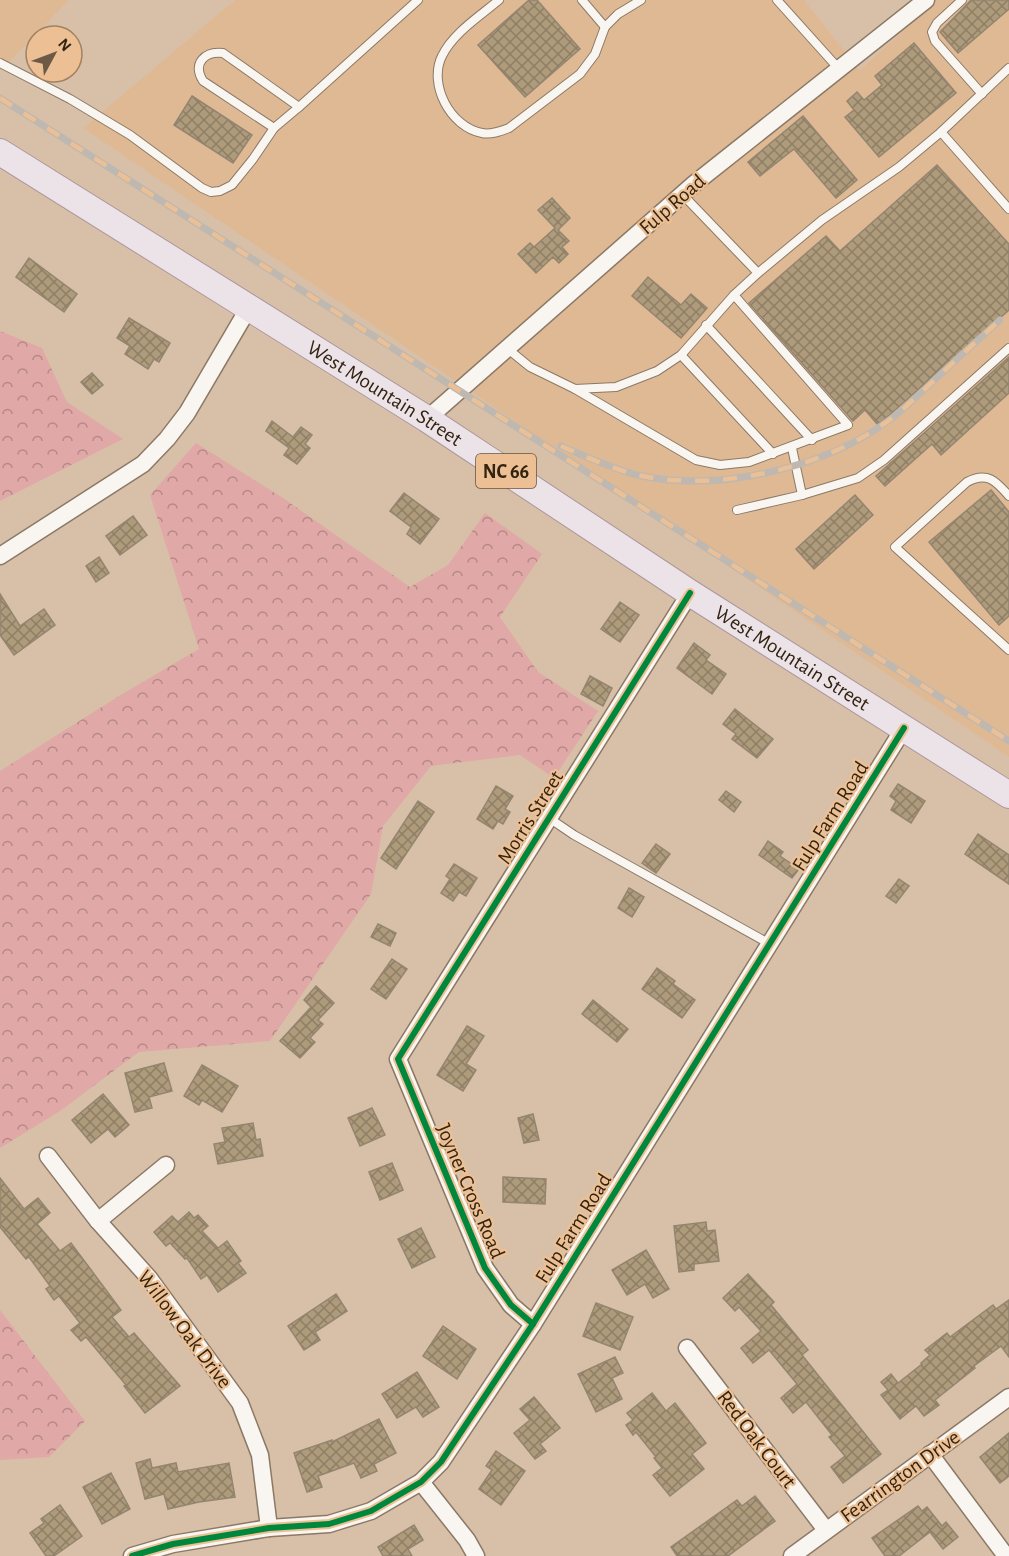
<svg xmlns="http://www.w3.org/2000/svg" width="1009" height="1556" font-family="'Alegreya Sans',sans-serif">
<defs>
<pattern id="forest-crowns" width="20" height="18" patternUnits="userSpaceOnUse" patternTransform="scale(1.5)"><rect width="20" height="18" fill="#e0a8a6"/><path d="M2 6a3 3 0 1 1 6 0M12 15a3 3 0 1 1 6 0" fill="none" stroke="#b68886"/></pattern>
<pattern id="building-cross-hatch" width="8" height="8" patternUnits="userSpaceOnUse" patternTransform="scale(1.5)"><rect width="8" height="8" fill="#ae9b7c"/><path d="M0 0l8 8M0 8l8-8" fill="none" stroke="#8e7e64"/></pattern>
</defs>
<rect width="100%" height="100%" fill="#d8c0a8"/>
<!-- built -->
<g fill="#dfb993">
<polygon points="0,0 69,0 0,71"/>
<polygon points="235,0 804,0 860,70 938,0 1009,0 1009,757 83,128"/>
</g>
<!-- forest -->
<g fill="url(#forest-crowns)">
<polygon points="0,331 42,348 67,402 123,439 0,501"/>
<polygon points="196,443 283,498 410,587 448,565 485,513 542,554 500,617 538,672 598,711 554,778 520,755 431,766 383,826 371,894 270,1041 139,1052 60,1111 0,1148 0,771 119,696 199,649 150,495"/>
<polygon points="0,1310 85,1421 49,1457 0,1460"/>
</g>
<!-- building -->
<g fill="url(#building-cross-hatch)" stroke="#948570" stroke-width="1.5">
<polygon points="529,0 537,0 580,49 525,97 478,45"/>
<polygon points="971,0 1009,0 1009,9 958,53 940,32"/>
<polygon points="914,43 956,93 879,157 845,117 854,110 847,101 857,92 864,100 882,85 875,76"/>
<polygon points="192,96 252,135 233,163 174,125"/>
<polygon points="803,116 857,180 836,198 794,149 760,176 748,162"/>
<polygon points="937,165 1009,244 1009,310 878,425 865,410 853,421 749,303 826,236 840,251"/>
<polygon points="552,198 570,218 558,230 569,241 562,247 568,254 559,263 553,257 536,273 518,254 530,243 534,247 555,228 538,210"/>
<polygon points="29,258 77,294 64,312 16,277"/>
<polygon points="648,277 681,305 691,294 707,308 681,338 632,296"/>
<polygon points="129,318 170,343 159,362 154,359 148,369 125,354 130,346 117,338"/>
<polygon points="1009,357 1009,393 941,455 932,444 885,486 876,476"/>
<polygon points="92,373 103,385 92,394 81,382"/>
<polygon points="272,421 293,437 301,427 312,435 305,444 310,448 297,464 284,455 289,448 266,431"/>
<polygon points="991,490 1009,512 1009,616 999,625 929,542"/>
<polygon points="404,493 439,519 420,544 407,534 411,527 390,511"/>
<polygon points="855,495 873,515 814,569 796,549"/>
<polygon points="133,516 147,535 120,555 106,536"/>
<polygon points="99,557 109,573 96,582 86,566"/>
<polygon points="0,594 20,626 44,609 55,625 14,655 0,635"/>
<polygon points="620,602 639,615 620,642 601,629"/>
<polygon points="694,643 710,655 706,660 726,674 712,694 677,668"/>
<polygon points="590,676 612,688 603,706 581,694"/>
<polygon points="735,709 773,739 757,758 732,739 736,734 723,724"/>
<polygon points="898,784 925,801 911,823 891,810 896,801 890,796"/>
<polygon points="496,786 513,796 505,809 510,812 503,824 498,821 493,829 477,819"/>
<polygon points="726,791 741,802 734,812 719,800"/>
<polygon points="418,801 434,812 396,869 381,858"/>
<polygon points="978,834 1009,855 1009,884 965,854"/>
<polygon points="768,841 783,852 780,856 799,869 792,878 759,855"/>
<polygon points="656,844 670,854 656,873 642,863"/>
<polygon points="454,864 477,878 466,896 459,892 453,901 441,893 450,879 446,876"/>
<polygon points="899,879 909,886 896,903 886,896"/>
<polygon points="629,888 644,897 632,917 618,908"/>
<polygon points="378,924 396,933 390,946 371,937"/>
<polygon points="392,959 407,969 386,999 371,989"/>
<polygon points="657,968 675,981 673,984 695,1000 682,1018 642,989"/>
<polygon points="316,986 334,1003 318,1020 323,1024 310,1038 315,1042 300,1058 280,1041 311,1007 304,1000"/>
<polygon points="593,1000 628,1029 617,1042 582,1014"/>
<polygon points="467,1026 484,1036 466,1064 476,1070 463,1091 437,1075"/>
<polygon points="164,1063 172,1091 149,1097 152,1108 135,1112 125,1073"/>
<polygon points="202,1065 238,1086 222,1112 202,1100 199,1105 184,1096"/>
<polygon points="103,1094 129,1125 115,1137 108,1129 91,1143 72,1120"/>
<polygon points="372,1108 385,1135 360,1146 348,1118"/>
<polygon points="533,1114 539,1140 524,1143 518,1118"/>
<polygon points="253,1123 256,1140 260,1139 263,1156 218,1164 214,1144 225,1142 222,1128"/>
<polygon points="392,1163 403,1190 380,1200 369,1172"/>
<polygon points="503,1177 546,1179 545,1204 503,1202"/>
<polygon points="0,1178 24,1209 38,1198 50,1213 37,1224 60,1251 71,1243 121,1310 112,1317 129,1337 134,1333 180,1386 145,1413 124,1386 126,1385 86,1337 81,1341 71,1330 80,1323 59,1296 54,1300 46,1289 50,1286 29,1257 26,1259 0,1227"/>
<polygon points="189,1212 194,1218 198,1215 208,1226 202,1231 218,1248 227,1241 241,1261 238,1263 246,1273 218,1292 207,1275 201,1279 187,1258 185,1259 170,1243 166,1246 154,1232 172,1216 178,1222"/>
<polygon points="706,1222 707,1231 715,1230 719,1261 694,1264 694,1270 679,1272 674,1226"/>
<polygon points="421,1228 435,1257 412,1268 398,1239"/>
<polygon points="646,1250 669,1289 653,1298 645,1284 627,1295 612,1270"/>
<polygon points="748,1274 774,1302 771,1305 808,1350 802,1355 881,1454 843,1483 831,1467 845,1456 829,1437 832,1435 806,1402 793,1413 781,1398 797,1384 769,1350 753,1363 741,1348 761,1331 739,1307 735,1311 723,1298"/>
<polygon points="336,1294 347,1311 315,1332 320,1340 304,1350 288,1326"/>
<polygon points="1009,1300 1009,1357 1001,1346 974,1366 975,1368 935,1400 939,1405 924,1416 916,1406 900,1419 881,1395 888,1390 881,1382 891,1374 898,1383 922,1364 921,1363 930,1355 925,1350 947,1333 950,1337 993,1305 996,1309"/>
<polygon points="596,1303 633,1317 620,1350 583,1336"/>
<polygon points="443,1326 476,1349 457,1379 423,1356"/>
<polygon points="615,1357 623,1373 612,1378 622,1399 596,1412 578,1374"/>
<polygon points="417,1372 439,1407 423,1417 416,1407 397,1418 382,1394"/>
<polygon points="652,1393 666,1411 675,1403 706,1443 692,1454 704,1469 670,1496 653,1475 662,1468 654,1458 656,1457 636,1432 633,1435 626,1425 633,1420 627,1413"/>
<polygon points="534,1397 560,1428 540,1444 546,1451 535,1459 514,1433 530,1420 520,1409"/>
<polygon points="379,1419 396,1453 374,1464 377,1471 361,1478 354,1463 318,1476 322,1487 307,1492 294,1453 332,1440 332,1442"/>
<polygon points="1009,1433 1009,1476 1000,1483 980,1457"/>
<polygon points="496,1451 525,1471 501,1505 479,1489 492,1470 486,1466"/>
<polygon points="150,1459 152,1468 176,1463 178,1472 229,1463 235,1497 199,1502 168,1509 164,1494 145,1499 136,1463"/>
<polygon points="111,1473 130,1509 102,1524 83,1487"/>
<polygon points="755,1496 775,1521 728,1556 677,1556 671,1547 737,1500 742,1506"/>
<polygon points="60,1505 82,1536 54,1556 46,1556 30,1533 44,1523 41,1519"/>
<polygon points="918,1506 922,1511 927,1507 942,1526 946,1522 958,1537 943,1549 930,1532 899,1556 885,1556 872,1538"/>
<polygon points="414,1525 423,1540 408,1549 412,1556 383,1556 378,1547"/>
</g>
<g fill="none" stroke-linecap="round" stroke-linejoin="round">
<defs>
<g id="lane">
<path d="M 499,0 C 480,16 453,33 442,56 C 428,84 450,127 482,133 C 491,135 501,131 509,128 L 580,74 L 595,54 L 605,27 L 618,14 L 641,0"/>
<polyline points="582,0 605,27"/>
<polyline points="777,0 839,69"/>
<polyline points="962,0 937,23 932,32 935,41 982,94"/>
<polyline points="0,63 70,99 130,135 202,188 211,192 220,191 232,185 253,159 274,128 299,107 418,0"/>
<path d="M 274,128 L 203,81 C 192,63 205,51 223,53 L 299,107"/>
<polyline points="941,132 1009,68"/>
<polyline points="758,273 822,220 899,167 941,132 1009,209"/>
<polyline points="706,325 812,440"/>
<polyline points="508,349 530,367 575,389 616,387 657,371 681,355 734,295 758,273 682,194"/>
<polyline points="681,355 773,454"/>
<polyline points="575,389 696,460 720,465 749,462 848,425 734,295"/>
<polyline points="792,448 802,495"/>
<path d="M 1009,496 C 996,481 987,471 967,482 L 895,547 L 1009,650"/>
<polyline points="737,510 802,495 858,478 884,460 1009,348"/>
<polyline points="549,818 574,835 770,944"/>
</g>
<g id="street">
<polyline points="427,419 694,184 926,0"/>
<polyline points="0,556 143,464 167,439 187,413 248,309"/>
<polyline points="48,1156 98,1221 149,1278 240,1403 260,1455 269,1528"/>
<polyline points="98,1221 166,1165"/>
<polyline points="533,1324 511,1305 485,1268 398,1059 690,593"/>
<polyline points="687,1348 826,1530"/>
<polyline points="930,1454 1006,1556"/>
<polyline points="421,1482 467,1540 476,1556"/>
<polyline points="132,1556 173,1544 269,1528 329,1524 371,1511 421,1482 441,1462 533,1324 904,728"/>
<polyline points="792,1556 1009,1397"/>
</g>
<g id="primary">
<path id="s1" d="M 0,152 L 427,419 L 690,593 L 1009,795"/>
</g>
</defs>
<!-- lane casing -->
<use href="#lane" stroke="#8b7966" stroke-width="10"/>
<!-- street casing -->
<use href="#street" stroke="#8b7966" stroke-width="19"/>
<!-- primary casing -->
<use href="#primary" stroke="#ab979b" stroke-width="28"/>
<!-- lane -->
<use href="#lane" stroke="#f9f6f2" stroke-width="8"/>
<!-- street -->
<use href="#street" stroke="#f9f6f2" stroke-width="16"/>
<!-- primary -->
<use href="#primary" stroke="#ece3e9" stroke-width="26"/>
<defs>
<g id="rail">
<polyline points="0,98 1009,741"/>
<path d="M 561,446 C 586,457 611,468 637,475 C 717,493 827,468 892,418 C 904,409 915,398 926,388 C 950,365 975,343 1000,320"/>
</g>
</defs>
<!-- rail casing -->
<use href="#rail" stroke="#beb8b1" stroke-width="7"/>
<!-- rail -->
<use href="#rail" stroke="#ecc094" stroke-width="4.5" stroke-dasharray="14" stroke-linecap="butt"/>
<defs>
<g id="cycleway">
<polyline points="533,1324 511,1305 485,1268 398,1059 690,593"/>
<polyline points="132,1556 173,1544 269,1528 329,1524 371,1511 421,1482 441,1462 533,1324 904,728"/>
</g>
</defs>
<!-- cycleway casing -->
<use href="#cycleway" stroke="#ecc094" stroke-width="10"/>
<!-- cycleway -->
<use href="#cycleway" stroke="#00873e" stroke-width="6"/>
</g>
<g text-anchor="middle" stroke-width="4.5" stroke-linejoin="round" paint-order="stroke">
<!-- shield labels -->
<rect fill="#ecc094" stroke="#6a5238" stroke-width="1.5" x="476" y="454" width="60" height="34" rx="4.5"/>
<g font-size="20" font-weight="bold" fill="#332311">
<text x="506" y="478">NC 66</text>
</g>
<!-- street labels -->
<g font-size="21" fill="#332311" stroke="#ecc094">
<text transform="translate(672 204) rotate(-41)" y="7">Fulp Road</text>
<text dy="7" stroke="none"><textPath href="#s1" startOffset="454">West Mountain Street</textPath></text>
<text dy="7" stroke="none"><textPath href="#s1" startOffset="940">West Mountain Street</textPath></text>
<text transform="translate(830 816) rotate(-58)" y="7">Fulp Farm Road</text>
<text transform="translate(530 817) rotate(-58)" y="7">Morris Street</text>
<text transform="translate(471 1191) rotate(67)" y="7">Joyner Cross Road</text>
<text transform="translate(573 1228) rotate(-58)" y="7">Fulp Farm Road</text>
<text transform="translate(185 1329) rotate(53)" y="7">Willow Oak Drive</text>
<text transform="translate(757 1439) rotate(53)" y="7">Red Oak Court</text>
<text transform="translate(900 1476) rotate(-36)" y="7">Fearrington Drive</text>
</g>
</g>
<!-- north arrow -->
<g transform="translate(54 54) rotate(49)"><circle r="28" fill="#ecc094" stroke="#a28160" stroke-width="1.5"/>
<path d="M0-4.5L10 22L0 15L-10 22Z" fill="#6d5a46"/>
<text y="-9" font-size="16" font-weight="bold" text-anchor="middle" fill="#332311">N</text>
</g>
</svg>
